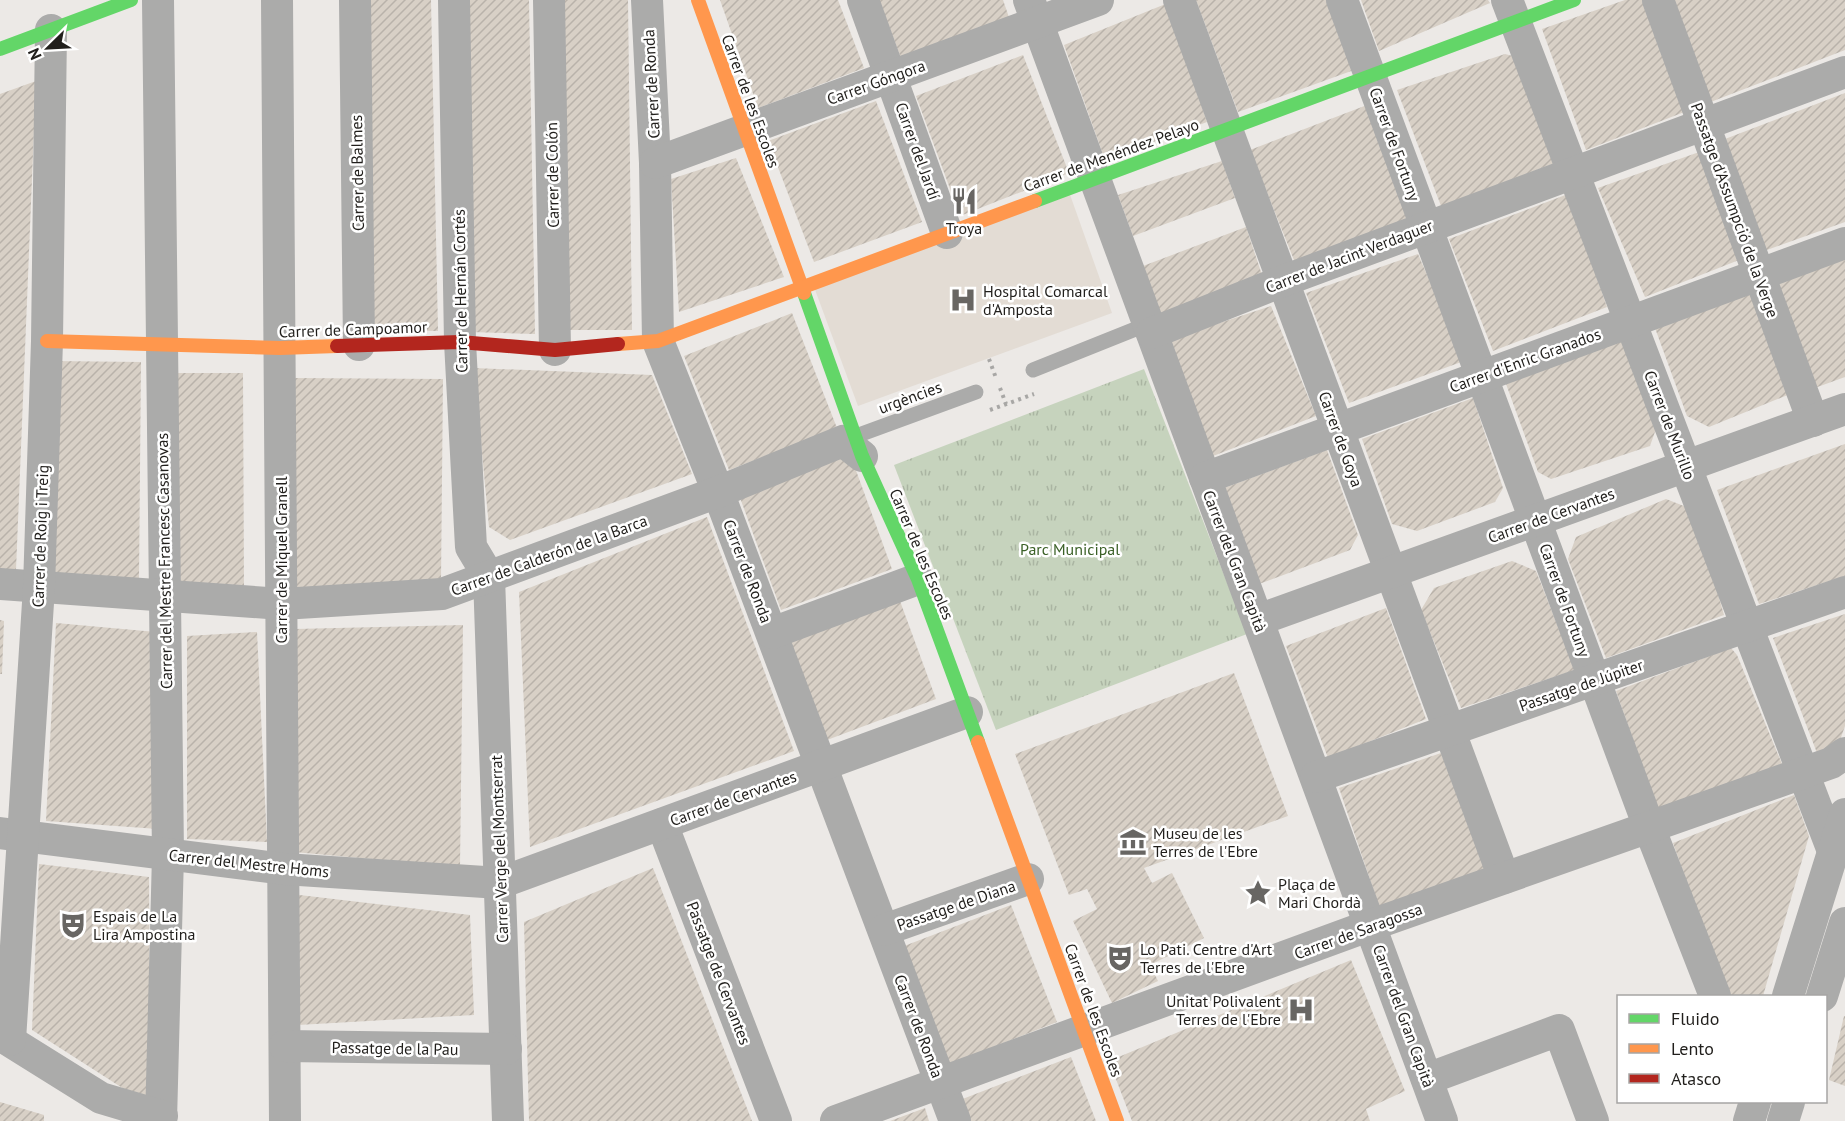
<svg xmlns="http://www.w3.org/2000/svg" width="1845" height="1121" font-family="'PT Sans',sans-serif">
<defs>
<pattern id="grass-tufts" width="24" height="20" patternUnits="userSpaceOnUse" patternTransform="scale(1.5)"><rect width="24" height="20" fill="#c6d3bd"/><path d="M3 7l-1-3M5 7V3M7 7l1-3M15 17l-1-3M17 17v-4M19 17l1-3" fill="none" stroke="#aab5a2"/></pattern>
<pattern id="building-hatch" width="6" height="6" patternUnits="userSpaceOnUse" patternTransform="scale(1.5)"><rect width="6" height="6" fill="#d8d0c6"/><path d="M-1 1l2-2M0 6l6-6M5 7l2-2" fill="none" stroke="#b9b2aa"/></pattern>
</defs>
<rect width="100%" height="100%" fill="#ece9e6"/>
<!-- built -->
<polygon fill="#e3dcd4" points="1068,189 1112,313 858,406 814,287"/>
<!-- grass -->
<polygon fill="url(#grass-tufts)" points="1144,369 1247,634 996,730 894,465"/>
<!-- building -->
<g fill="url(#building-hatch)">
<polygon points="365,0 431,0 438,331 370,330"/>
<polygon points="464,0 529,0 535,334 471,332"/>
<polygon points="559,0 628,0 632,330 562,330"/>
<polygon points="720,0 838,0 864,68 758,108"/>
<polygon points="879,0 1003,0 1011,23 904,66"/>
<polygon points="1196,0 1327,0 1354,70 1238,112"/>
<polygon points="1361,0 1488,0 1490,3 1379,51"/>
<polygon points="1625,0 1648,0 1687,111 1586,150 1542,29"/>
<polygon points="1671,0 1845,0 1845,50 1708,103"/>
<polygon points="1168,3 1207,122 1105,160 1064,45"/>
<polygon points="1505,54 1517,57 1555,163 1441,206 1397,90"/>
<polygon points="1023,55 1069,173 960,216 916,96"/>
<polygon points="36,81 16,570 0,569 0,94"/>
<polygon points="1845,93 1845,222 1764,251 1725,139"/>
<polygon points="876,101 922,222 814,262 768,141"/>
<polygon points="1367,105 1410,224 1296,265 1250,150"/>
<polygon points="1702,151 1739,260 1645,297 1598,188"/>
<polygon points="736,158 784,277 679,312 671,179"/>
<polygon points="1222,161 1235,198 1133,236 1118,195"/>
<polygon points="1568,194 1607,307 1493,351 1449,239"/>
<polygon points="1246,227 1262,275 1159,318 1143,266"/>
<polygon points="1418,254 1464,361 1349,403 1306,293"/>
<polygon points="1845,258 1845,377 1812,389 1775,283"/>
<polygon points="1755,291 1790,394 1709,427 1687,416 1655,328"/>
<polygon points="1271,306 1316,416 1208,458 1165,341"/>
<polygon points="792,313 837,428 729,470 684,356"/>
<polygon points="1626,335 1657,426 1650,446 1551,479 1538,472 1506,384"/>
<polygon points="52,361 141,362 139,579 50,578"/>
<polygon points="474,368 652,375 692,474 510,540 489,527"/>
<polygon points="173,373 243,373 244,589 174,589"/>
<polygon points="292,378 443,379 441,581 295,592"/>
<polygon points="1473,398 1503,488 1495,502 1417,531 1392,524 1362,439"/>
<polygon points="1845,444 1845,576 1759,604 1717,490"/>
<polygon points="1327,450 1358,535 1350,550 1259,584 1224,488"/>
<polygon points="850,454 892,569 781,610 739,495"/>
<polygon points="1666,499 1694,510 1724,615 1606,658 1568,559 1576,537"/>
<polygon points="707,517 794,751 530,847 519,592"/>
<polygon points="1512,561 1536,571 1575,670 1461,708 1421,610 1434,588"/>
<polygon points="900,601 936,699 827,740 790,641"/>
<polygon points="1386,608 1426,719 1328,758 1286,646"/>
<polygon points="1845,614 1845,726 1839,743 1817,753 1773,638"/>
<polygon points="0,620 4,621 2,674 0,674"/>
<polygon points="56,623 156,632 158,829 46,821"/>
<polygon points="463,625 460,867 294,852 295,629"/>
<polygon points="257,632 267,842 187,839 187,636"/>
<polygon points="1731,648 1737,655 1782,764 1658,811 1616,691"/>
<polygon points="1234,673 1288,816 1144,868 1152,883 1172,873 1204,938 1150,965 1158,981 1112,1003 1073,921 1097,909 1087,889 1069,895 1015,754"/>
<polygon points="1441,753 1486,871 1380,909 1339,788"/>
<polygon points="1794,795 1809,836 1763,996 1727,996 1673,843"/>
<polygon points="39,864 149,877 150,1092 146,1098 138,1098 32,1030"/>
<polygon points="653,868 752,1121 529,1121 524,922"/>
<polygon points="291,894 470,915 474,1015 298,1025"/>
<polygon points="1011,905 1057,1022 945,1066 899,948"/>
<polygon points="1351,960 1405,1091 1366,1109 1370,1121 1132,1121 1109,1061"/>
<polygon points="1844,1016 1845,1016 1845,1086 1829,1080"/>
<polygon points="1071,1057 1096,1121 968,1121 960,1100"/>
<polygon points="0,1102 44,1115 44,1121 0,1121"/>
<polygon points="925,1108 929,1121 890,1121"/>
</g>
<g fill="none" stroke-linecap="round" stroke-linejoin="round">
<!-- path -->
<g stroke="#a8a7a5" stroke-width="4" stroke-dasharray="3 4.5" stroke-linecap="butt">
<polyline points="989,359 996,378"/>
<polyline points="1000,388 1006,404"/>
<polyline points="990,410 1034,394"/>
</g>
<!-- lane -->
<g stroke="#ababaa" stroke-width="15">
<polyline points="1033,370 1148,324"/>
<polyline points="856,436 976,392"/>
</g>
<!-- street -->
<g stroke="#ababaa" stroke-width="32">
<polyline points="158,0 168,855 161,1121"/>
<polyline points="277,0 285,1121"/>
<polyline points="355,0 359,345"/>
<polyline points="454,0 460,342 471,547 489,577 508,1121"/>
<polyline points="549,0 555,350"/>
<polyline points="647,0 655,163 658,341 718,492 955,1121"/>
<polyline points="863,0 947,233"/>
<polyline points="1029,0 1442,1121"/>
<polyline points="1179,0 1504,878"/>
<polyline points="1342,0 1649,827 1715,996"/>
<polyline points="1507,0 1833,851"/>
<polyline points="1658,0 1813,421"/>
<polyline points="655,163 1098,0"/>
<polyline points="1152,333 1283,281 1845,72"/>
<polyline points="1205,478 1845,243"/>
<polyline points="0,584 282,604 442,594 718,492 843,441 862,456"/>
<polyline points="1258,620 1845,409"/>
<polyline points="772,633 918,579"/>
<polyline points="1316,777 1845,592"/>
<polyline points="662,824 776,1121"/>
<polyline points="0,833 284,869 500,883 967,712"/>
<polyline points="884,930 1028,879"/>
<polyline points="1788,996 1845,814"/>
<polyline points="1822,996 1845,923"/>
<polyline points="0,1035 101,1098 162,1116"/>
<polyline points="10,1040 39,587 47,341 51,30"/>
<polyline points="285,1046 506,1049"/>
<polyline points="1427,1079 1559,1030 1593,1121"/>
<polyline points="836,1121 1371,925 1831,763 1845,753"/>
<polyline points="1749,1121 1755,1102"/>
<polyline points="1783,1121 1789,1102"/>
</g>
<!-- fast -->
<g stroke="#63d668" stroke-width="14">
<polyline points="0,49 131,0"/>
<polyline points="1035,201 1574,0"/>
<polyline points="804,293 862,456 918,579 978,742"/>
</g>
<!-- slow -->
<g stroke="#ff974d" stroke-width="14">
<polyline points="698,0 804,293"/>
<polyline points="47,341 280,348 337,346"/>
<polyline points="618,344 658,341 1035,201"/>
<polyline points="978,742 1117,1121"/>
</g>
<!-- jam -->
<polyline stroke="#b3261e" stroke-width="14" points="337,346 460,342 555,350 618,344"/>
</g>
<!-- icons -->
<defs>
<symbol id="restaurant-bare" viewBox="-9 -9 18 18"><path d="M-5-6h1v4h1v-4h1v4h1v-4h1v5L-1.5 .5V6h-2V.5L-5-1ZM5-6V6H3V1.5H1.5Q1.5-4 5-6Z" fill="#686663" stroke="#fff" stroke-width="2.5" paint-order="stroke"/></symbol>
<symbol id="hospital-bare" viewBox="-9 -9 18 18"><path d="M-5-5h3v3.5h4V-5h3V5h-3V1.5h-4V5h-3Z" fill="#686663" stroke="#fff" stroke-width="2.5" paint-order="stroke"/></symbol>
<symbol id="museum-bare" viewBox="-9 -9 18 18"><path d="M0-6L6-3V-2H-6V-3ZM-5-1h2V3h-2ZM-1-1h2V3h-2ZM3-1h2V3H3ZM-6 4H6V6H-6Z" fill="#686663" stroke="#fff" stroke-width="2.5" paint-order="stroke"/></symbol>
<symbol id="sight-bare" viewBox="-9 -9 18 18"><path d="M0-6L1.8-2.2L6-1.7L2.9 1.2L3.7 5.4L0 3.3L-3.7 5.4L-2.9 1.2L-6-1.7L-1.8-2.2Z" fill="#686663" stroke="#fff" stroke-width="2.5" paint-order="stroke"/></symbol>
<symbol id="theatre-bare" viewBox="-9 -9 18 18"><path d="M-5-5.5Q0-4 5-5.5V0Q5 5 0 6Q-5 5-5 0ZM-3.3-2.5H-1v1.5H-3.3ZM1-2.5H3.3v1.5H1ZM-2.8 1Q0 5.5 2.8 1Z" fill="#686663" stroke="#fff" stroke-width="2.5" paint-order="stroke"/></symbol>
</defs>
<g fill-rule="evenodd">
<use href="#restaurant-bare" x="945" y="182" width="38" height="38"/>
<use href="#hospital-bare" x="944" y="281" width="38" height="38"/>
<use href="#museum-bare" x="1114" y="823" width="38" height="38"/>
<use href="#sight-bare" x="1239" y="874" width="38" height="38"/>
<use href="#theatre-bare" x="54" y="906" width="38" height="38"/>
<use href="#theatre-bare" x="1101" y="939" width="38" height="38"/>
<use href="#hospital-bare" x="1282" y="991" width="38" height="38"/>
</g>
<g text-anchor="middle" stroke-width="5" stroke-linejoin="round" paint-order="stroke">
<!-- street labels -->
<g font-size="16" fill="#211f1c" stroke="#fff">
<text transform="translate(876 82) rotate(-20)" y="6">Carrer Góngora</text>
<text transform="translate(651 84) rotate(-93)" y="6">Carrer de Ronda</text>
<text transform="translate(751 101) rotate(70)" y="6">Carrer de les Escoles</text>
<text transform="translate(1395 144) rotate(70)" y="6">Carrer de Fortuny</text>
<text transform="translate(918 151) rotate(70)" y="6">Carrer del Jardí</text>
<text transform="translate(1111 155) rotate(-20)" y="6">Carrer de Menéndez Pelayo</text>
<text transform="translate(357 173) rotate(-91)" y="6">Carrer de Balmes</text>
<text transform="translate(552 175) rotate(-91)" y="6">Carrer de Colón</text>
<text transform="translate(1735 210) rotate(70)" y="6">Passatge d'Assumpció de la Verge</text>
<text transform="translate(1349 256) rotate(-21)" y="6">Carrer de Jacint Verdaguer</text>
<text transform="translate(460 291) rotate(-91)" y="6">Carrer de Hernán Cortés</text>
<text transform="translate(353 329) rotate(-2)" y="6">Carrer de Campoamor</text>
<text transform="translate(1525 360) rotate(-20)" y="6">Carrer d'Enric Granados</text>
<text transform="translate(910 397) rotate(-20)" y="6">urgències</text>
<text transform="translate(1670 425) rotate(69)" y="6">Carrer de Murillo</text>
<text transform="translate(1341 439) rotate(70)" y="6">Carrer de Goya</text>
<text transform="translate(1551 515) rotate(-20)" y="6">Carrer de Cervantes</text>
<text transform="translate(40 536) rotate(-88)" y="6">Carrer de Roig i Treig</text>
<text transform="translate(922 554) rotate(67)" y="6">Carrer de les Escoles</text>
<text transform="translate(549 555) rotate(-20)" y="6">Carrer de Calderón de la Barca</text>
<text transform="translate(281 560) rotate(-90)" y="6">Carrer de Miquel Granell</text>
<text transform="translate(164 561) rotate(-91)" y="6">Carrer del Mestre Francesc Casanovas</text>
<text transform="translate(1235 561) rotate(69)" y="6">Carrer del Gran Capità</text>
<text transform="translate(748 571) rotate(69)" y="6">Carrer de Ronda</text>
<text transform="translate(1565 600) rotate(70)" y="6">Carrer de Fortuny</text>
<text transform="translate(1581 685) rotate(-19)" y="6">Passatge de Júpiter</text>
<text transform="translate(733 798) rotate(-20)" y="6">Carrer de Cervantes</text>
<text transform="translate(499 849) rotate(-92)" y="6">Carrer Verge del Montserrat</text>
<text transform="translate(249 863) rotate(6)" y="6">Carrer del Mestre Homs</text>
<text transform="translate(956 905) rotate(-19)" y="6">Passatge de Diana</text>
<text transform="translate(1358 931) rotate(-20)" y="6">Carrer de Saragossa</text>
<text transform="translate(719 973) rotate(69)" y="6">Passatge de Cervantes</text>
<text transform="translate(1094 1010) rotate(70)" y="6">Carrer de les Escoles</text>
<text transform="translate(1404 1016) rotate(70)" y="6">Carrer del Gran Capità</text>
<text transform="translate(919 1026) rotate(69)" y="6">Carrer de Ronda</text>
<text transform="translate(395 1048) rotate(1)" y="6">Passatge de la Pau</text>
</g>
<!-- poi labels -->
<g font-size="16" fill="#211f1c" stroke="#fff" text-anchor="start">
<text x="964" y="234" text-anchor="middle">Troya</text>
<text x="983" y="297">Hospital Comarcal<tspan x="983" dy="18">d'Amposta</tspan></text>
<text x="1153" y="839">Museu de les<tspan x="1153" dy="18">Terres de l'Ebre</tspan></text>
<text x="1278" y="890">Plaça de<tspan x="1278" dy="18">Mari Chordà</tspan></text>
<text x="93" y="922">Espais de La<tspan x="93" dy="18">Lira Ampostina</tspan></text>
<text x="1140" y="955">Lo Pati. Centre d'Art<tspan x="1140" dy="18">Terres de l'Ebre</tspan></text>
<text x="1281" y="1007" text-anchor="end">Unitat Polivalent<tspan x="1281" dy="18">Terres de l'Ebre</tspan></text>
</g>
<!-- park labels -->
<g font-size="16" fill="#3b6127" stroke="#fff">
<text x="1070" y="555">Parc Municipal</text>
</g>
</g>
<!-- legend -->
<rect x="1617" y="995" width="210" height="108" fill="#ffffff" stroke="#a6a5a4" stroke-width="1.5"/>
<rect x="1629" y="1014" width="30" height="9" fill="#63d668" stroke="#a6a5a4" stroke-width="1.5"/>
<text x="1671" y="1025" font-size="18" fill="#211f1c">Fluido</text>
<rect x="1629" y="1044" width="30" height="9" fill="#ff974d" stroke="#a6a5a4" stroke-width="1.5"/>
<text x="1671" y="1055" font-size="18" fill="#211f1c">Lento</text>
<rect x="1629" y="1074" width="30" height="9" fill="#b3261e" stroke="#a6a5a4" stroke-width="1.5"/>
<text x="1671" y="1085" font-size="18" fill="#211f1c">Atasco</text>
<!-- north arrow -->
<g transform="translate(48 48) rotate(246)" stroke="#ffffff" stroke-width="4.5" paint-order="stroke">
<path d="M0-4.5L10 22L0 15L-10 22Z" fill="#211f1c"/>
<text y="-9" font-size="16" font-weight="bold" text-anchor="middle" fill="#211f1c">N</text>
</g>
</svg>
